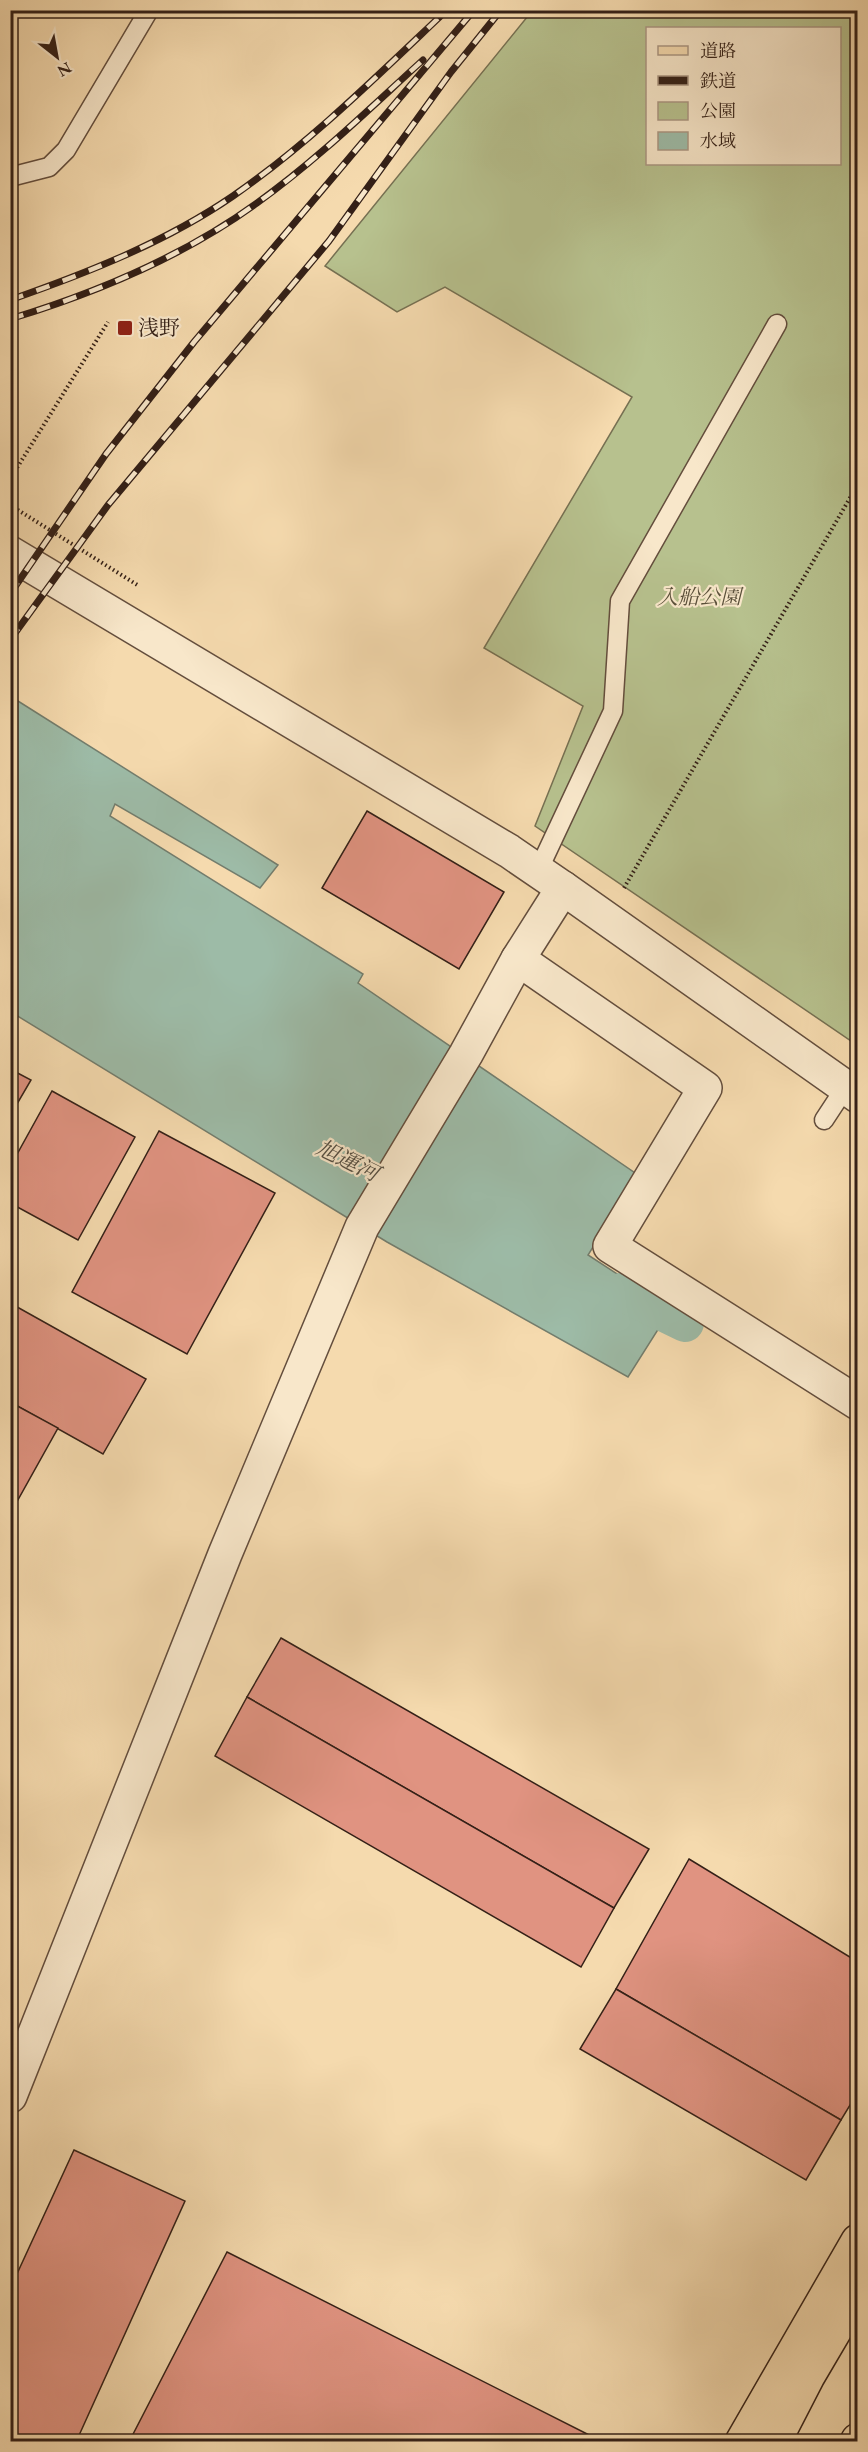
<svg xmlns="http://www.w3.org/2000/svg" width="868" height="2452" font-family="'EB Garamond','Noto Serif JP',serif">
<rect width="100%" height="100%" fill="#f5daae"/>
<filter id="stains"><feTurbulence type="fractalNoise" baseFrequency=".00333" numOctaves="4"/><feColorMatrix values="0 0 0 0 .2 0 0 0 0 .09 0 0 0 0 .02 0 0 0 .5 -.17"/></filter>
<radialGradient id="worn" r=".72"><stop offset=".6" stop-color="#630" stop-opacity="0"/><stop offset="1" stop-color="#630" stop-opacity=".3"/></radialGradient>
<!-- green -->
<path fill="#b7c18e" stroke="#767052" stroke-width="1.5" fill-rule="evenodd" d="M 532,11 L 857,11 L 857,1045 L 535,826 L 583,706 L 484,648 L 632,397 L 445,287 L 397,312 L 325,266 ZM 648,28 L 840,28 L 840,164 L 648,164 Z"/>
<!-- water -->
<polygon fill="#9dbba7" stroke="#737d6d" stroke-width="1.5" points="10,696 278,865 260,888 115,804 110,816 363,974 358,983 638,1175 588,1255 671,1309 628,1377 387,1242 11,1012"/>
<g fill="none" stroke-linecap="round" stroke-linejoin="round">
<!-- canal -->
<polyline stroke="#9dbba7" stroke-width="38" points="621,1292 685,1323"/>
</g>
<!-- building -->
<g fill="#e09381" stroke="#342017" stroke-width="1.5">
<polygon points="367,811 504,892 459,969 322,888"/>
<polygon points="10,1069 31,1080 10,1116"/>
<polygon points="52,1091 135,1137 78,1240 10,1203 10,1167"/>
<polygon points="159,1131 275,1193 187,1354 72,1292"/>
<polygon points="10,1303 146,1379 103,1454 10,1402"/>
<polygon points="10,1402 58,1428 10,1514"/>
<polygon points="281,1638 649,1849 614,1908 247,1697"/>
<polygon points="247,1697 614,1908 581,1967 215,1756"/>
<polygon points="689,1859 858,1962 858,2092 841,2120 616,1989"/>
<polygon points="616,1989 841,2120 806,2180 580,2049"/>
<polygon points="74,2150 185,2201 76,2442 22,2442 10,2436 10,2289"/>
<polygon points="227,2252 603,2442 129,2442"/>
</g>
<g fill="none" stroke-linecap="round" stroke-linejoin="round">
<defs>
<g id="service">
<polyline points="10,177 49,167 66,150 149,10"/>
<polyline points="538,871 613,711 620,601 777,324"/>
<polyline points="824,1120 845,1088"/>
</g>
<g id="minor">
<polyline points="10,553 509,851 563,888"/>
<polyline points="518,959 705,1088 610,1246 858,1403"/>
</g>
<polyline id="tertiary" points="10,2096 225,1554 362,1227 466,1054 518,959 563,888 858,1096"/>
<g id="primary">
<polyline points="774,2442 808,2376 858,2291"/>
<polyline points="857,2442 858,2440"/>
</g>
<polyline id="motorway" points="742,2442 858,2241"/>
</defs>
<!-- service casing -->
<use href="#service" stroke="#644e3d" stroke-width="21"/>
<!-- minor casing -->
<use href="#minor" stroke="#644e3d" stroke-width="36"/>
<!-- tertiary casing -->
<use href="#tertiary" stroke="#644e3d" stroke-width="36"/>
<!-- primary casing -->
<use href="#primary" stroke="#342017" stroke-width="36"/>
<!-- motorway casing -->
<use href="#motorway" stroke="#342017" stroke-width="36"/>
<!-- path -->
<g stroke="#342017" stroke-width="4" stroke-dasharray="1.5 3" stroke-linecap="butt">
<polyline points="10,479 108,322"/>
<polyline points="10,505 139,586"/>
<polyline points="624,888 858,484"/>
</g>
<!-- service -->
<use href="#service" stroke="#f8e7ca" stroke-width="18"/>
<!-- minor -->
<use href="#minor" stroke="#f8e7ca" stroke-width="33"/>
<!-- tertiary -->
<use href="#tertiary" stroke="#f8e7ca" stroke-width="33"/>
<!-- primary -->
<use href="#primary" stroke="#f5daae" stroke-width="33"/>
<!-- motorway -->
<use href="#motorway" stroke="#f5daae" stroke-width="33"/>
<defs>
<g id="rail">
<path d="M 10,300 C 87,273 166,242 233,196 C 311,142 378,75 447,10"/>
<path d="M 10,319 C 96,293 184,256 257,203 C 317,160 369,109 423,60"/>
<polyline points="10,594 106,454 194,342 474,10"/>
<polyline points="10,640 108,505 329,241 451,72 501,10"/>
</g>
</defs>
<!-- rail casing -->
<use href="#rail" stroke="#342017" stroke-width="7"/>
<!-- rail -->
<use href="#rail" stroke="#f8e7ca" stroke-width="4.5" stroke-dasharray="14" stroke-linecap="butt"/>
</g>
<!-- markers -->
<rect fill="#8f2418" stroke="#f8e7ca" stroke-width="2" x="117" y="320" width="16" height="16" rx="3"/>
<g text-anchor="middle" stroke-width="4.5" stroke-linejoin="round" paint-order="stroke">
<!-- poi labels -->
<g font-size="21" fill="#342017" stroke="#f8e7ca" text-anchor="start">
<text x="138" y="335">浅野</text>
</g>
<!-- park labels -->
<g font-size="21" font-style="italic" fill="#5b503b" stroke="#f8e7ca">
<text x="699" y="604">入船公園</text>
</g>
<!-- water labels -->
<g font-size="22" font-style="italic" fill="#544e42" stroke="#f8e7ca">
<text transform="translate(348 1160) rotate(26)" y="8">旭運河</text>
</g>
</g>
<!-- margin -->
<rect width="868" height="2452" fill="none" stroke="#f5daae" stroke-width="36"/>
<rect x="12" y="12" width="844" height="2428" fill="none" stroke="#342017" stroke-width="3"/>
<rect x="18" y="18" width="832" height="2416" fill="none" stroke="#342017" stroke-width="1.5"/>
<!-- legend -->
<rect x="646" y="27" width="195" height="138" fill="#f8e7ca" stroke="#aa9782" stroke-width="1.5"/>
<rect x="658" y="46" width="30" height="9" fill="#f5daae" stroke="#aa9782" stroke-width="1.5"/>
<text x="700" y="57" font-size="18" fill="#342017">道路</text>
<rect x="658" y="76" width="30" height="9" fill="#342017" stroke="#aa9782" stroke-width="1.5"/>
<text x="700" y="87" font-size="18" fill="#342017">鉄道</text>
<rect x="658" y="102" width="30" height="18" fill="#b7c18e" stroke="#aa9782" stroke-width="1.5"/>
<text x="700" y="117" font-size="18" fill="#342017">公園</text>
<rect x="658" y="132" width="30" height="18" fill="#9dbba7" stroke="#aa9782" stroke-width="1.5"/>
<text x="700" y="147" font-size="18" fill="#342017">水域</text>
<!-- north arrow -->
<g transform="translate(57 57) rotate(149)" stroke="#f8e7ca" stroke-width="4.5" paint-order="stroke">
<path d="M0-4.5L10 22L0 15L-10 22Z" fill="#342017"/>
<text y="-9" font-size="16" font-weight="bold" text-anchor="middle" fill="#342017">N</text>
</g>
<rect width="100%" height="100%" filter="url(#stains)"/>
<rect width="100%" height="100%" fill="url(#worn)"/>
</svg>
